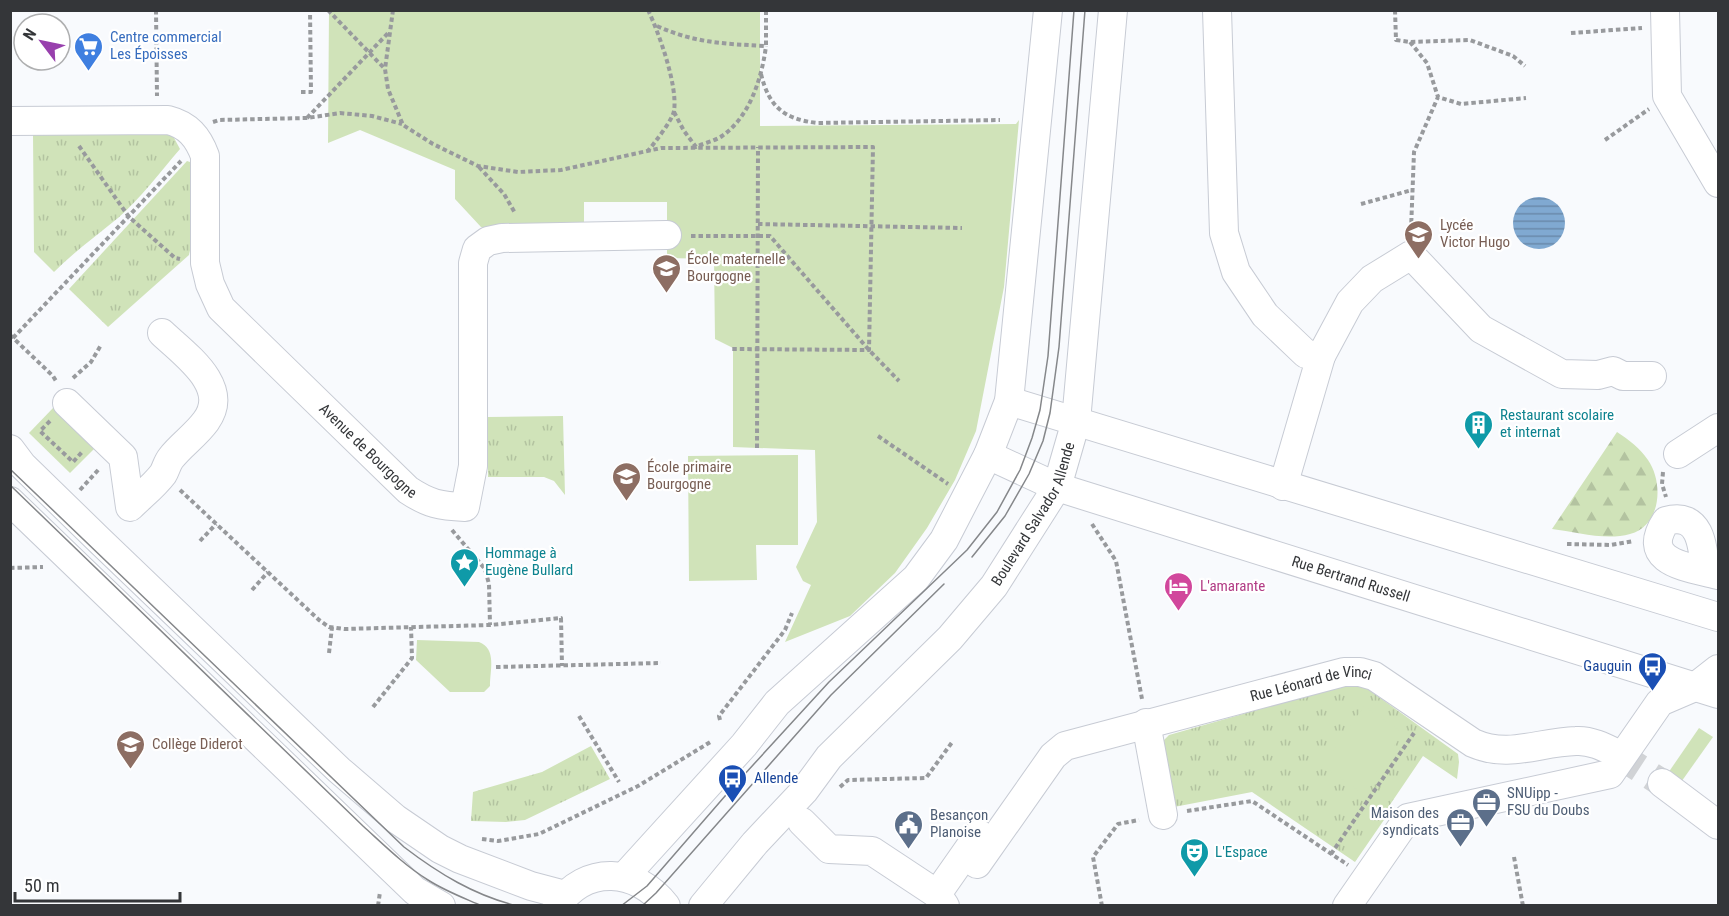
<svg xmlns="http://www.w3.org/2000/svg" width="1729" height="916" font-family="'Roboto Condensed',sans-serif">
<defs>
<pattern id="grass-tufts" width="24" height="20" patternUnits="userSpaceOnUse" patternTransform="scale(1.5)"><rect width="24" height="20" fill="#d0e3b9"/><path d="M3 7l-1-3M5 7V3M7 7l1-3M15 17l-1-3M17 17v-4M19 17l1-3" fill="none" stroke="#b3c3a0"/></pattern>
<pattern id="forest-firs" width="22" height="20" patternUnits="userSpaceOnUse" patternTransform="scale(1.5)"><rect width="22" height="20" fill="#d0e3b9"/><path d="M5 1l3.5 6h-7zM16 11l3.5 6h-7z" fill="#b3c3a0"/></pattern>
<pattern id="water-rules" width="6" height="5" patternUnits="userSpaceOnUse" patternTransform="scale(1.5)"><rect width="6" height="5" fill="#80a9d1"/><path d="M0 2.5h6" fill="none" stroke="#6a8aab"/></pattern>
</defs>
<rect width="100%" height="100%" fill="#f8fafd"/>
<!-- grass -->
<g fill="url(#grass-tufts)">
<path d="M 160,132 L 173,136 L 180,149 C 160,172 141,198 118,218 C 96,236 74,252 54,272 L 34,252 L 33,135 Z"/>
<polygon points="187,161 190,162 191,245 189,255 108,327 69,289"/>
<polygon points="563,416 565,495 554,481 544,477 488,477 487,417"/>
<polygon points="1352,683 1365,687 1458,754 1459,762 1457,779 1423,756 1383,815 1386,817 1355,862 1252,792 1174,807 1162,742 1169,735"/>
<polygon points="591,746 610,779 525,820 506,822 471,821 473,792 542,772"/>
</g>
<!-- forest -->
<path fill="url(#forest-firs)" d="M 1617,432 C 1629,440 1640,448 1648,460 C 1664,483 1661,526 1630,534 C 1606,541 1576,532 1552,529 Z"/>
<!-- green -->
<g fill="#d0e3b9">
<polygon points="329,10 760,11 760,126 1016,124 1019,120 1004,287 976,431 955,480 927,528 895,573 850,616 785,642 811,585 803,581 796,567 817,522 815,450 733,447 733,348 715,339 714,259 667,258 667,202 584,202 584,226 481,227 455,199 455,170 360,130 328,143"/>
<polygon points="54,407 96,447 70,473 29,433"/>
<polygon points="798,455 798,545 756,545 757,580 689,581 688,456"/>
<path d="M 417,640 L 479,642 C 497,649 490,670 490,686 L 484,692 L 450,692 L 416,660 Z"/>
<polygon points="1364,706 1403,733 1362,793 1323,766"/>
<polygon points="1699,728 1713,737 1679,785 1666,776"/>
</g>
<!-- water -->
<circle fill="url(#water-rules)" cx="1539" cy="223" r="26"/>
<g fill="none" stroke-linecap="round" stroke-linejoin="round">
<!-- minor-tunnel -->
<polyline stroke="#d1d3d6" stroke-width="28" stroke-dasharray="28 14" stroke-linecap="butt" points="1616,753 1662,783"/>
<defs>
<g id="minor">
<polyline points="1217,10 1224,233 1236,272 1265,315 1306,354 1321,356 1350,302 1372,279 1411,255 1481,329 1562,374 1598,375 1613,371 1623,376 1652,376"/>
<polyline points="1665,10 1667,96 1718,183"/>
<path id="s1" d="M 10,121 L 168,120 C 188,125 198,137 205,156 L 205,263 L 210,284 L 221,308 L 408,490 C 429,504 440,506 465,507 L 473,466 L 473,263 L 477,249 L 488,241 L 502,238 L 667,235"/>
<polyline points="1009,401 1718,617"/>
<path d="M 67,403 L 123,457 L 130,507 C 141,496 154,486 163,474 C 166,469 167,463 171,458 C 181,445 196,435 206,421 C 231,386 185,355 162,333"/>
<polyline points="10,449 22,465 98,539 339,770 396,819 440,849 460,859 531,886 565,895"/>
<polyline points="1678,454 1718,428"/>
<path id="s2" d="M 988,455 L 1057,487 L 1718,694"/>
<polyline points="1283,486 1321,356"/>
<polyline points="10,501 415,891 441,906"/>
<path d="M 1705,571 C 1703,547 1701,511 1666,521 C 1638,563 1689,567 1718,575"/>
<polyline points="1146,723 1163,815"/>
<polyline points="1662,783 1718,825"/>
<polyline points="802,822 829,849 872,851 937,894 945,906"/>
<path id="s3" d="M 977,864 L 1053,756 L 1065,746 L 1344,672 L 1360,672 L 1374,676 L 1473,743 C 1509,759 1538,742 1576,741 C 1590,740 1604,747 1616,753"/>
<polyline points="624,877 744,745 777,703 916,578 944,540 988,455 1009,401 1048,10"/>
<polyline points="937,894 979,834"/>
<path d="M 557,906 C 586,864 637,868 666,906"/>
<path id="s4" d="M 703,906 L 755,843 L 804,791 L 829,757 L 950,638 L 994,586 L 1057,487 L 1076,421 L 1113,10"/>
<polyline points="1347,906 1408,818 1610,774 1660,702 1695,687 1718,669"/>
</g>
</defs>
<!-- minor casing -->
<use href="#minor" stroke="#c7cbd4" stroke-width="30"/>
<!-- path -->
<g stroke="#989a9d" stroke-width="4" stroke-dasharray="4.5 3" stroke-linecap="butt">
<polyline points="156,10 157,96"/>
<polyline points="328,10 385,69"/>
<polyline points="393,10 385,69 388,89 403,125 433,144 478,166 518,172 561,170 661,148 873,147 869,350 732,349"/>
<path d="M 648,10 C 659,33 678,86 674,111 C 672,121 655,142 648,151"/>
<polyline points="1395,10 1396,40 1410,42 1470,40 1513,56 1525,66"/>
<path d="M 657,26 C 694,43 726,44 766,46 L 766,10"/>
<polyline points="1571,33 1642,28"/>
<polyline points="1410,42 1427,63 1438,97"/>
<path d="M 761,74 C 769,107 784,119 817,123 L 1000,120"/>
<polyline points="301,92 311,92 310,10"/>
<path d="M 674,112 L 684,131 L 696,147 C 704,143 715,141 722,136 C 750,117 762,77 766,46"/>
<polyline points="307,118 389,32"/>
<polyline points="213,122 219,120 307,118 340,113 372,116 402,124"/>
<polyline points="1605,140 1649,109"/>
<polyline points="79,146 129,217 175,258 180,259"/>
<polyline points="479,167 504,194 515,213"/>
<polyline points="1361,204 1412,190"/>
<polyline points="758,224 962,228"/>
<polyline points="1411,230 1414,152 1438,97 1461,104 1526,98"/>
<polyline points="691,236 770,236 869,350 899,381"/>
<polyline points="10,335 53,376 56,381"/>
<polyline points="13,338 181,161"/>
<polyline points="73,378 91,362 101,345"/>
<polyline points="50,421 40,431 73,462 83,451"/>
<polyline points="878,436 948,484"/>
<polyline points="757,448 758,147"/>
<polyline points="1663,472 1662,484 1666,497"/>
<polyline points="80,490 99,469"/>
<polyline points="180,490 319,620 329,627 344,629 490,625 561,618 562,666"/>
<polyline points="1092,524 1116,561 1142,699"/>
<polyline points="452,530 485,569 489,584 490,625"/>
<polyline points="200,541 216,524"/>
<polyline points="1567,544 1611,545 1634,541"/>
<polyline points="10,568 43,567"/>
<polyline points="252,590 268,572"/>
<polyline points="329,653 332,627"/>
<polyline points="496,667 661,663"/>
<polyline points="373,707 412,658 411,627"/>
<polyline points="579,716 619,782"/>
<polyline points="720,720 719,716 785,630 792,613"/>
<polyline points="840,787 848,780 926,778 953,741"/>
<polyline points="1187,811 1252,801 1348,865"/>
<polyline points="482,839 498,841 539,834 638,786 712,741"/>
<polyline points="1331,854 1414,733"/>
<polyline points="1514,857 1523,906"/>
<polyline points="378,906 380,892"/>
<polyline points="1102,906 1093,857 1118,824 1139,820"/>
</g>
<!-- minor -->
<use href="#minor" stroke="#fff" stroke-width="28"/>
<!-- tram -->
<g stroke="#85878a" stroke-width="1.5">
<path d="M 10,469 L 404,847 C 438,873 475,896 518,906"/>
<path d="M 10,485 L 363,826 C 384,845 404,865 428,880 C 445,891 464,898 482,906"/>
<polyline points="972,557 1005,516 1029,474 1043,441 1050,413 1059,347 1085,10"/>
<polyline points="621,906 647,886 732,788 829,682 967,550 997,512 1020,470 1032,438 1040,410 1048,356 1074,10"/>
<polyline points="642,906 656,893 831,695 944,584"/>
</g>
</g>
<!-- icons -->
<defs>
<symbol id="supermarket-pin" viewBox="-11 -11 22 30"><path d="M0 17L-7.5 6A9.5 9.5 0 1 1 7.5 6Z" fill="#3f7fe0" stroke="#fff"/><path d="M-6-5.5h2.5l.6 2H6L4.5 2H-2.5L-4.4-4H-6ZM-1.5 3.2a1.3 1.3 0 1 0 .1 0ZM3 3.2a1.3 1.3 0 1 0 .1 0Z" fill="#fff"/></symbol>
<symbol id="school-pin" viewBox="-11 -11 22 30"><path d="M0 17L-7.5 6A9.5 9.5 0 1 1 7.5 6Z" fill="#8d6e63" stroke="#fff"/><path d="M0-5L7-2L0 1L-7-2ZM-4 1L0 2.5L4 1V4Q0 6-4 4Z" fill="#fff"/></symbol>
<symbol id="building-pin" viewBox="-11 -11 22 30"><path d="M0 17L-7.5 6A9.5 9.5 0 1 1 7.5 6Z" fill="#0f9aa8" stroke="#fff"/><path d="M-4-6H4V6H1V3H-1V6H-4ZM-2.5-4.3h1.7v1.8h-1.7ZM.8-4.3h1.7v1.8H.8ZM-2.5-1h1.7V.8h-1.7ZM.8-1h1.7V.8H.8Z" fill="#fff"/></symbol>
<symbol id="sight-pin" viewBox="-11 -11 22 30"><path d="M0 17L-7.5 6A9.5 9.5 0 1 1 7.5 6Z" fill="#0f9aa8" stroke="#fff"/><path d="M0-6L1.8-2.2L6-1.7L2.9 1.2L3.7 5.4L0 3.3L-3.7 5.4L-2.9 1.2L-6-1.7L-1.8-2.2Z" fill="#fff"/></symbol>
<symbol id="hotel-pin" viewBox="-11 -11 22 30"><path d="M0 17L-7.5 6A9.5 9.5 0 1 1 7.5 6Z" fill="#d1479c" stroke="#fff"/><path d="M-6-4.5h1.5V1H6V5H4.5V3h-9V5H-6ZM-4 0a1.8 1.8 0 1 1 3.6 0ZM.5 0V-2.5h3Q6-2.5 6 0Z" fill="#fff"/></symbol>
<symbol id="bus-pin" viewBox="-11 -11 22 30"><path d="M0 17L-7.5 6A9.5 9.5 0 1 1 7.5 6Z" fill="#1a4fb4" stroke="#fff"/><path d="M-5-6H5V4H4V6H2V4H-2V6H-4V4H-5ZM-3.5-4V0h7V-4ZM-3.5 1.2v1.5H-2V1.2ZM2 1.2v1.5H3.5V1.2Z" fill="#fff"/></symbol>
<symbol id="office-pin" viewBox="-11 -11 22 30"><path d="M0 17L-7.5 6A9.5 9.5 0 1 1 7.5 6Z" fill="#5c6f8a" stroke="#fff"/><path d="M-6-3h4V-5.5h4V-3h4V5H-6ZM-1-4.5V-3h2v-1.5ZM-6 0V1H6V0Z" fill="#fff"/></symbol>
<symbol id="civic-pin" viewBox="-11 -11 22 30"><path d="M0 17L-7.5 6A9.5 9.5 0 1 1 7.5 6Z" fill="#5c6f8a" stroke="#fff"/><path d="M-.6-6.5H3V-4.5H.6V-3L4-1V1h2V6H-6V1h2V-1L-.6-3ZM-1.2 2.5V6h2.4V2.5Z" fill="#fff"/></symbol>
<symbol id="theatre-pin" viewBox="-11 -11 22 30"><path d="M0 17L-7.5 6A9.5 9.5 0 1 1 7.5 6Z" fill="#0f9aa8" stroke="#fff"/><path d="M-5-5.5Q0-4 5-5.5V0Q5 5 0 6Q-5 5-5 0ZM-3.3-2.5H-1v1.5H-3.3ZM1-2.5H3.3v1.5H1ZM-2.8 1Q0 5.5 2.8 1Z" fill="#fff"/></symbol>
</defs>
<g fill-rule="evenodd">
<use href="#supermarket-pin" x="72" y="30" width="33" height="45"/>
<use href="#school-pin" x="1402" y="218" width="33" height="45"/>
<use href="#school-pin" x="650" y="252" width="33" height="45"/>
<use href="#building-pin" x="1462" y="408" width="33" height="45"/>
<use href="#school-pin" x="610" y="460" width="33" height="45"/>
<use href="#sight-pin" x="448" y="546" width="33" height="45"/>
<use href="#hotel-pin" x="1162" y="570" width="33" height="45"/>
<use href="#bus-pin" x="1636" y="650" width="33" height="45"/>
<use href="#school-pin" x="114" y="728" width="33" height="45"/>
<use href="#bus-pin" x="716" y="762" width="33" height="45"/>
<use href="#office-pin" x="1470" y="786" width="33" height="45"/>
<use href="#office-pin" x="1444" y="806" width="33" height="45"/>
<use href="#civic-pin" x="892" y="808" width="33" height="45"/>
<use href="#theatre-pin" x="1178" y="836" width="33" height="45"/>
</g>
<g text-anchor="middle" stroke-width="4.5" stroke-linejoin="round" paint-order="stroke">
<!-- shop labels -->
<g font-size="15" fill="#366cbe" stroke="#fff" text-anchor="start">
<text x="110" y="42">Centre commercial<tspan x="110" dy="17">Les Époisses</tspan></text>
</g>
<!-- education labels -->
<g font-size="15" fill="#785e54" stroke="#fff" text-anchor="start">
<text x="1440" y="230">Lycée<tspan x="1440" dy="17">Victor Hugo</tspan></text>
<text x="687" y="264">École maternelle<tspan x="687" dy="17">Bourgogne</tspan></text>
<text x="647" y="472">École primaire<tspan x="647" dy="17">Bourgogne</tspan></text>
<text x="152" y="749">Collège Diderot</text>
</g>
<!-- culture labels -->
<g font-size="15" fill="#0d838f" stroke="#fff" text-anchor="start">
<text x="1500" y="420">Restaurant scolaire<tspan x="1500" dy="17">et internat</tspan></text>
<text x="485" y="558">Hommage à<tspan x="485" dy="17">Eugène Bullard</tspan></text>
<text x="1215" y="857">L'Espace</text>
</g>
<!-- street labels -->
<g font-size="15" fill="#343639" stroke="#fff">
<text dy="5" stroke="none"><textPath href="#s1" startOffset="572">Avenue de Bourgogne</textPath></text>
<text dy="5" stroke="none"><textPath href="#s4" startOffset="516">Boulevard Salvador Allende</textPath></text>
<text dy="5" stroke="none"><textPath href="#s2" startOffset="384">Rue Bertrand Russell</textPath></text>
<text dy="5" stroke="none"><textPath href="#s3" startOffset="402">Rue Léonard de Vinci</textPath></text>
</g>
<!-- hotel labels -->
<g font-size="15" fill="#b23c85" stroke="#fff" text-anchor="start">
<text x="1200" y="591">L'amarante</text>
</g>
<!-- transit labels -->
<g font-size="15" fill="#164399" stroke="#fff" text-anchor="end">
<text x="1632" y="671">Gauguin</text>
<text x="754" y="783" text-anchor="start">Allende</text>
</g>
<!-- service labels -->
<g font-size="15" fill="#4e5e75" stroke="#fff" text-anchor="start">
<text x="1507" y="798">SNUipp -<tspan x="1507" dy="17">FSU du Doubs</tspan></text>
<text x="1439" y="818" text-anchor="end">Maison des<tspan x="1439" dy="17">syndicats</tspan></text>
<text x="930" y="820">Besançon<tspan x="930" dy="17">Planoise</tspan></text>
</g>
</g>
<!-- border -->
<rect width="1729" height="916" fill="none" stroke="#343639" stroke-width="24"/>
<!-- north arrow -->
<g transform="translate(42 42) rotate(302)"><circle r="28" fill="#ffffff" stroke="#aeafb0" stroke-width="1.5"/>
<path d="M0-4.5L10 22L0 15L-10 22Z" fill="#9840ad"/>
<text y="-9" font-size="16" font-weight="bold" text-anchor="middle" fill="#343639">N</text>
</g>
<!-- scale -->
<path d="M15 892v9h165v-9" fill="none" stroke="#343639" stroke-width="3"/>
<text x="24" y="892" font-size="18" fill="#343639" stroke="#ffffff" stroke-width="4.5" paint-order="stroke">50 m</text>
</svg>
